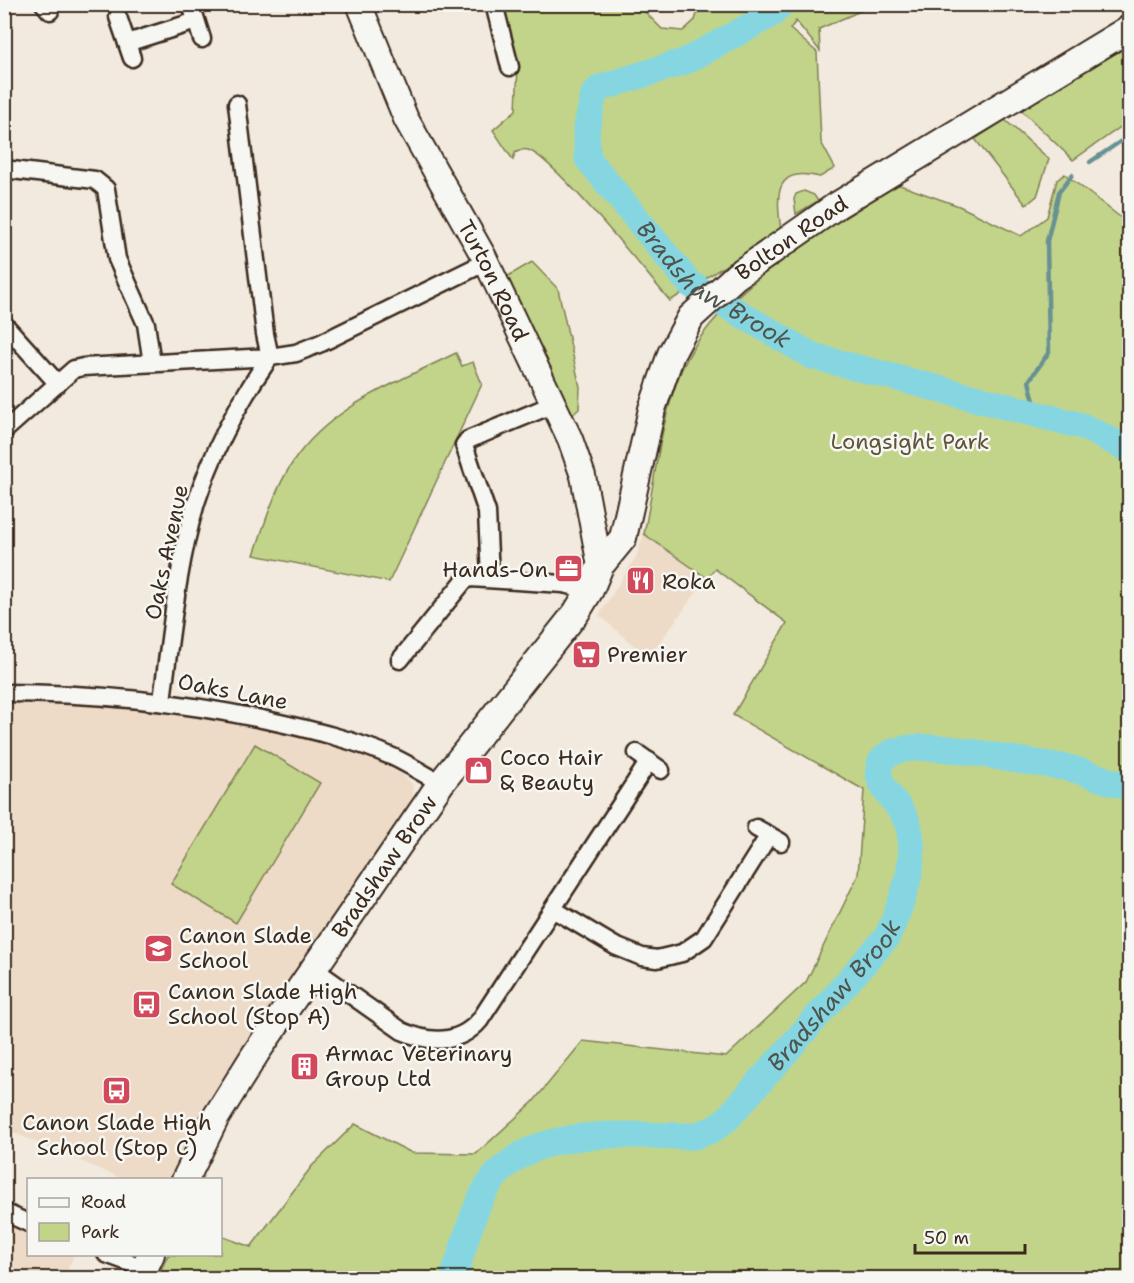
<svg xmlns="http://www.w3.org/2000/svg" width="1134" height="1283" font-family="'Shantell Sans',sans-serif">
<rect width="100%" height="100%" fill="#f2eade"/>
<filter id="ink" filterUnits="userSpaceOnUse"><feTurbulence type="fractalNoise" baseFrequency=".0167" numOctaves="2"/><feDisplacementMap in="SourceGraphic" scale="12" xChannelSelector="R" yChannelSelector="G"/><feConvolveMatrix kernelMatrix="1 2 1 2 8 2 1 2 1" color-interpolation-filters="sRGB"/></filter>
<g filter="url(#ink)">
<!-- built -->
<g fill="#eddbc7">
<polygon points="644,534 707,578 648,658 599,615 636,557"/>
<polygon points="5,701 171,711 310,737 390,761 413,785 413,799 209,1098 170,1179 123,1179 5,1129"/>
<polygon points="5,1225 28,1235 28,1254 74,1255 64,1278 5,1278"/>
</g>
<!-- green -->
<g fill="#c2d489" stroke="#7e7f54" stroke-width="1.5">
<path d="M 499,5 L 642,5 L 643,10 L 662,29 L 683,31 L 695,20 L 700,5 L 874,5 L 819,29 L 820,51 L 796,21 L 790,29 L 817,52 L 821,142 L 835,168 L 820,177 C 774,165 776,196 781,230 L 670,301 C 648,275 553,157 528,150 C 523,148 519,151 515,153 L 513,160 L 493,130 L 516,110 L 518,65 Z"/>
<polygon points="1129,46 1129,121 1073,160 1018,107"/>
<polygon points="1005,120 1049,159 1037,196 1026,205 975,139"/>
<path d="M 1065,174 L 1129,224 L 1129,1278 L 157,1278 L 168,1255 L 220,1254 L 221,1236 L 251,1247 L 312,1166 L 355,1124 L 412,1153 L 476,1154 L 533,1102 L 583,1041 L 726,1057 L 806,982 L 858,875 L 864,790 L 733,715 L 787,623 L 715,569 L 707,578 L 644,534 C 655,480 660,420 682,369 C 717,289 827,231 897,184 L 959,206 L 1021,236 L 1047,217 L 1057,180 Z"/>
<polygon points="804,191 814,195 818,201 796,214 794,199 796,194"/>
<polygon points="532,262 558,289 580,387 579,409 570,417 503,279"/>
<path d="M 456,353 L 462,366 L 473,362 L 482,384 L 389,582 L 254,555 C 265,523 274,490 293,462 C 330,406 398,382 456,353 Z"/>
<polygon points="255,744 320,783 236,923 171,884"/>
</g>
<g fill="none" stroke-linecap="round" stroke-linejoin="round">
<!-- stream -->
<g stroke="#689194" stroke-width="4.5">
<polyline points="1090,162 1130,135"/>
<polyline points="1037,414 1029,381 1049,352 1047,241 1059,192 1072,175"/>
</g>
<!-- river -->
<g stroke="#86d6e2" stroke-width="27">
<path id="s1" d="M 781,4 L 772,14 L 686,61 L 600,88 L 594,94 L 586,131 L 588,159 L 690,284 L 812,356 L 1082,426 L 1130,450"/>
<path id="s2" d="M 453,1278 C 463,1252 469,1221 482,1196 C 521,1120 623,1137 695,1136 L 714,1129 L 728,1118 L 887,937 C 902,904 920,858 907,822 C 902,807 885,795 880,779 C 866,727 982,754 1005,758 C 1027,762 1051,764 1073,769 C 1092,774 1110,783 1130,787"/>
</g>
<defs>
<g id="street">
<polyline points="44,4 50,11"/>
<polyline points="191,4 202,39"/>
<polyline points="494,4 510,67"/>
<polyline points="118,17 132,58"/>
<polyline points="127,43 196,21"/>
<polyline points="4,169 95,180 106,189 117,259 146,324 152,363"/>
<polyline points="4,324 58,384"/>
<polyline points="4,431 74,369 83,367 270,357 265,334 237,104"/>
<polyline points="490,577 487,512 464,445 468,440 554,404"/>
<polyline points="400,660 464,581 470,578 563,584 590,590"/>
<path d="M 4,693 C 95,693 183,702 271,721 C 312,730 355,740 393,757 C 410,765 425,775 441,783"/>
<path d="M 162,700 C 171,635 177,566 196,503 C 213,451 239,401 270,357 L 296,353 L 321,343 L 486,262"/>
<polyline points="637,753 661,770"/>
<polyline points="756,828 781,842"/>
<polyline points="553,909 615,946 642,957 657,959 682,953 704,938 769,835"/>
<path d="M 314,969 L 402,1031 C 429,1043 459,1045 480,1020 L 649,761"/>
<polyline points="4,1212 28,1223"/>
<polyline points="106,1254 144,1268"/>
</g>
<g id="secondary">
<path id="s3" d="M 359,4 L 406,119 L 484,257 L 570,439 L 583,476 L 600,566"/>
</g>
<g id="primary">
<path id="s4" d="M 185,1180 L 216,1117 L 256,1053 L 441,783 L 576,613 L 590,590 L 600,566 L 623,538 L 652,409 L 671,354 L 691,317 L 736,276 L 836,206 L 1130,28"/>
<polyline points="140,1278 151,1254"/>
</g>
</defs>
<!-- street casing -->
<use href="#street" stroke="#3b2a1e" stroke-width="21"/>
<!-- secondary casing -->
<use href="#secondary" stroke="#3b2a1e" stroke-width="28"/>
<!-- primary casing -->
<use href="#primary" stroke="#3b2a1e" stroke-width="30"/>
<!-- street -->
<use href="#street" stroke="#f6f6f2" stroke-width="16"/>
<!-- secondary -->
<use href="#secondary" stroke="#f6f6f2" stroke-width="24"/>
<!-- primary -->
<use href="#primary" stroke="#f6f6f2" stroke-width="26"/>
</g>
</g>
<!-- icons -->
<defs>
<symbol id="office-square" viewBox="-11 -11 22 22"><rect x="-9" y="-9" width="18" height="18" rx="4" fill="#d1495b" stroke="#f6f6f2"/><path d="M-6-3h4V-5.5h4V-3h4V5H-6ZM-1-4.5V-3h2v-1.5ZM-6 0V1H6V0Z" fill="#fff"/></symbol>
<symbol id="restaurant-square" viewBox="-11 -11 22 22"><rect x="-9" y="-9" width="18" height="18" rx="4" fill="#d1495b" stroke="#f6f6f2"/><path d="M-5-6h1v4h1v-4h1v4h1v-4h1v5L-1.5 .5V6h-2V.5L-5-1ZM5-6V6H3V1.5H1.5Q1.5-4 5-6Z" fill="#fff"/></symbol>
<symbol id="supermarket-square" viewBox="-11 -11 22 22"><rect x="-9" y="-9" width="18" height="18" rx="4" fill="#d1495b" stroke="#f6f6f2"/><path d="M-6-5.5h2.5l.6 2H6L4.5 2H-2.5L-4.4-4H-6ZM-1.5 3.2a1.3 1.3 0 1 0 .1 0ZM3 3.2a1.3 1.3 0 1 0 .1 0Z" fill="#fff"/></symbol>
<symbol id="shop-square" viewBox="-11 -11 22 22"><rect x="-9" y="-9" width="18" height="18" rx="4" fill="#d1495b" stroke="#f6f6f2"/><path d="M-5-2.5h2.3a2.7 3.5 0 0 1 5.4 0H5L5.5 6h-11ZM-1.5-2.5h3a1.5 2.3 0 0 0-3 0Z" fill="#fff"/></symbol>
<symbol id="school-square" viewBox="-11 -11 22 22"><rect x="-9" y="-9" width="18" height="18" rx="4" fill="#d1495b" stroke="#f6f6f2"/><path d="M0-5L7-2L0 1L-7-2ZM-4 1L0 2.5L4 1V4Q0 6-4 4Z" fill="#fff"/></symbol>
<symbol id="bus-square" viewBox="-11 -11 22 22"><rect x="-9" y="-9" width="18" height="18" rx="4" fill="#d1495b" stroke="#f6f6f2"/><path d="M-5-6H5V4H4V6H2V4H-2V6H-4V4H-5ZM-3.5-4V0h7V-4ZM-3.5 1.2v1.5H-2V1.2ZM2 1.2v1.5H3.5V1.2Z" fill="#fff"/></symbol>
<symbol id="building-square" viewBox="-11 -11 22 22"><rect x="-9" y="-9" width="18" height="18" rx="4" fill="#d1495b" stroke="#f6f6f2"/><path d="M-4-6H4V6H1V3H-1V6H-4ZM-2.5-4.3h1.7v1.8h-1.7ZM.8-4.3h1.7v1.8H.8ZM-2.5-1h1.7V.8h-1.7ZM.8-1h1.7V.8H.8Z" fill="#fff"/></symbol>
</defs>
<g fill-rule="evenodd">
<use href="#office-square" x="552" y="552" width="33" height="33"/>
<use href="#restaurant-square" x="624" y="564" width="33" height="33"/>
<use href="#supermarket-square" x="570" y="638" width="33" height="33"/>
<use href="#shop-square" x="462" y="754" width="33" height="33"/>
<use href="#school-square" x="142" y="932" width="33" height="33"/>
<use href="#bus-square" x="130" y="988" width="33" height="33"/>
<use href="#building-square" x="288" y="1050" width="33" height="33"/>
<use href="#bus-square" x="100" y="1074" width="33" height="33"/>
</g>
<g text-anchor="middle" stroke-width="5" stroke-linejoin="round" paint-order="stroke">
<!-- street labels -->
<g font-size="22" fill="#3b2a1e" stroke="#f6f6f2">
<text dy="8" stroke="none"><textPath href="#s4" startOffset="1140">Bolton Road</textPath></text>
<text dy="8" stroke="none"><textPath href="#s3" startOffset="308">Turton Road</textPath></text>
<text transform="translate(166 552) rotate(-78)" y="8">Oaks Avenue</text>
<text transform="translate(233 691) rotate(11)" y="8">Oaks Lane</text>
<text dy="8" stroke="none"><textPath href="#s4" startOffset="372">Bradshaw Brow</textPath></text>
</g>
<!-- park labels -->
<g font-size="22" fill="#5d5439" stroke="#f6f6f2">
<text x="910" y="449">Longsight Park</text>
</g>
<!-- poi labels -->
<g font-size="22" fill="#3b2a1e" stroke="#f6f6f2" text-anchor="start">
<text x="548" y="577" text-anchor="end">Hands-On</text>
<text x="662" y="589">Roka</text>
<text x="607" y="662">Premier</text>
<text x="500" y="765">Coco Hair<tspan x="500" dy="25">&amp; Beauty</tspan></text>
<text x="179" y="943">Canon Slade<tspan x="179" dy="25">School</tspan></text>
<text x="168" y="999">Canon Slade High<tspan x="168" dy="25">School (Stop A)</tspan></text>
<text x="325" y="1061">Armac Veterinary<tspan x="325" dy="25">Group Ltd</tspan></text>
<text x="117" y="1130" text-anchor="middle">Canon Slade High<tspan x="117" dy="25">School (Stop C)</tspan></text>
</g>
<!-- water labels -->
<g font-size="24" font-style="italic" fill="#4e554f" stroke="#f6f6f2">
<text dy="8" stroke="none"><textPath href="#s1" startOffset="456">Bradshaw Brook</textPath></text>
<text dy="8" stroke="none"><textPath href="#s2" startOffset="522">Bradshaw Brook</textPath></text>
</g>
</g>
<!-- margin -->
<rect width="1134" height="1283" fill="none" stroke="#f6f6f2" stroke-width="24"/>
<rect x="12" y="12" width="1110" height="1259" fill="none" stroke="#3b2a1e" stroke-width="2" filter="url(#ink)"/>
<!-- legend -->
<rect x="27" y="1178" width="195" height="78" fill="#f6f6f2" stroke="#aba49d" stroke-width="1.5"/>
<rect x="39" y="1198" width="30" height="9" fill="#f6f6f2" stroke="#aba49d" stroke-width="1.5"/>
<text x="81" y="1208" font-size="18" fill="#3b2a1e">Road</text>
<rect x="39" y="1223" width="30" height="18" fill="#c2d489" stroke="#aba49d" stroke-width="1.5"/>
<text x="81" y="1238" font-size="18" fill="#3b2a1e">Park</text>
<!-- scale -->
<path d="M915 1244v9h110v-9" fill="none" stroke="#3b2a1e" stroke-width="3"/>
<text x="924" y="1244" font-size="18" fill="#3b2a1e" stroke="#f6f6f2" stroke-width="4.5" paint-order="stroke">50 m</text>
</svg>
